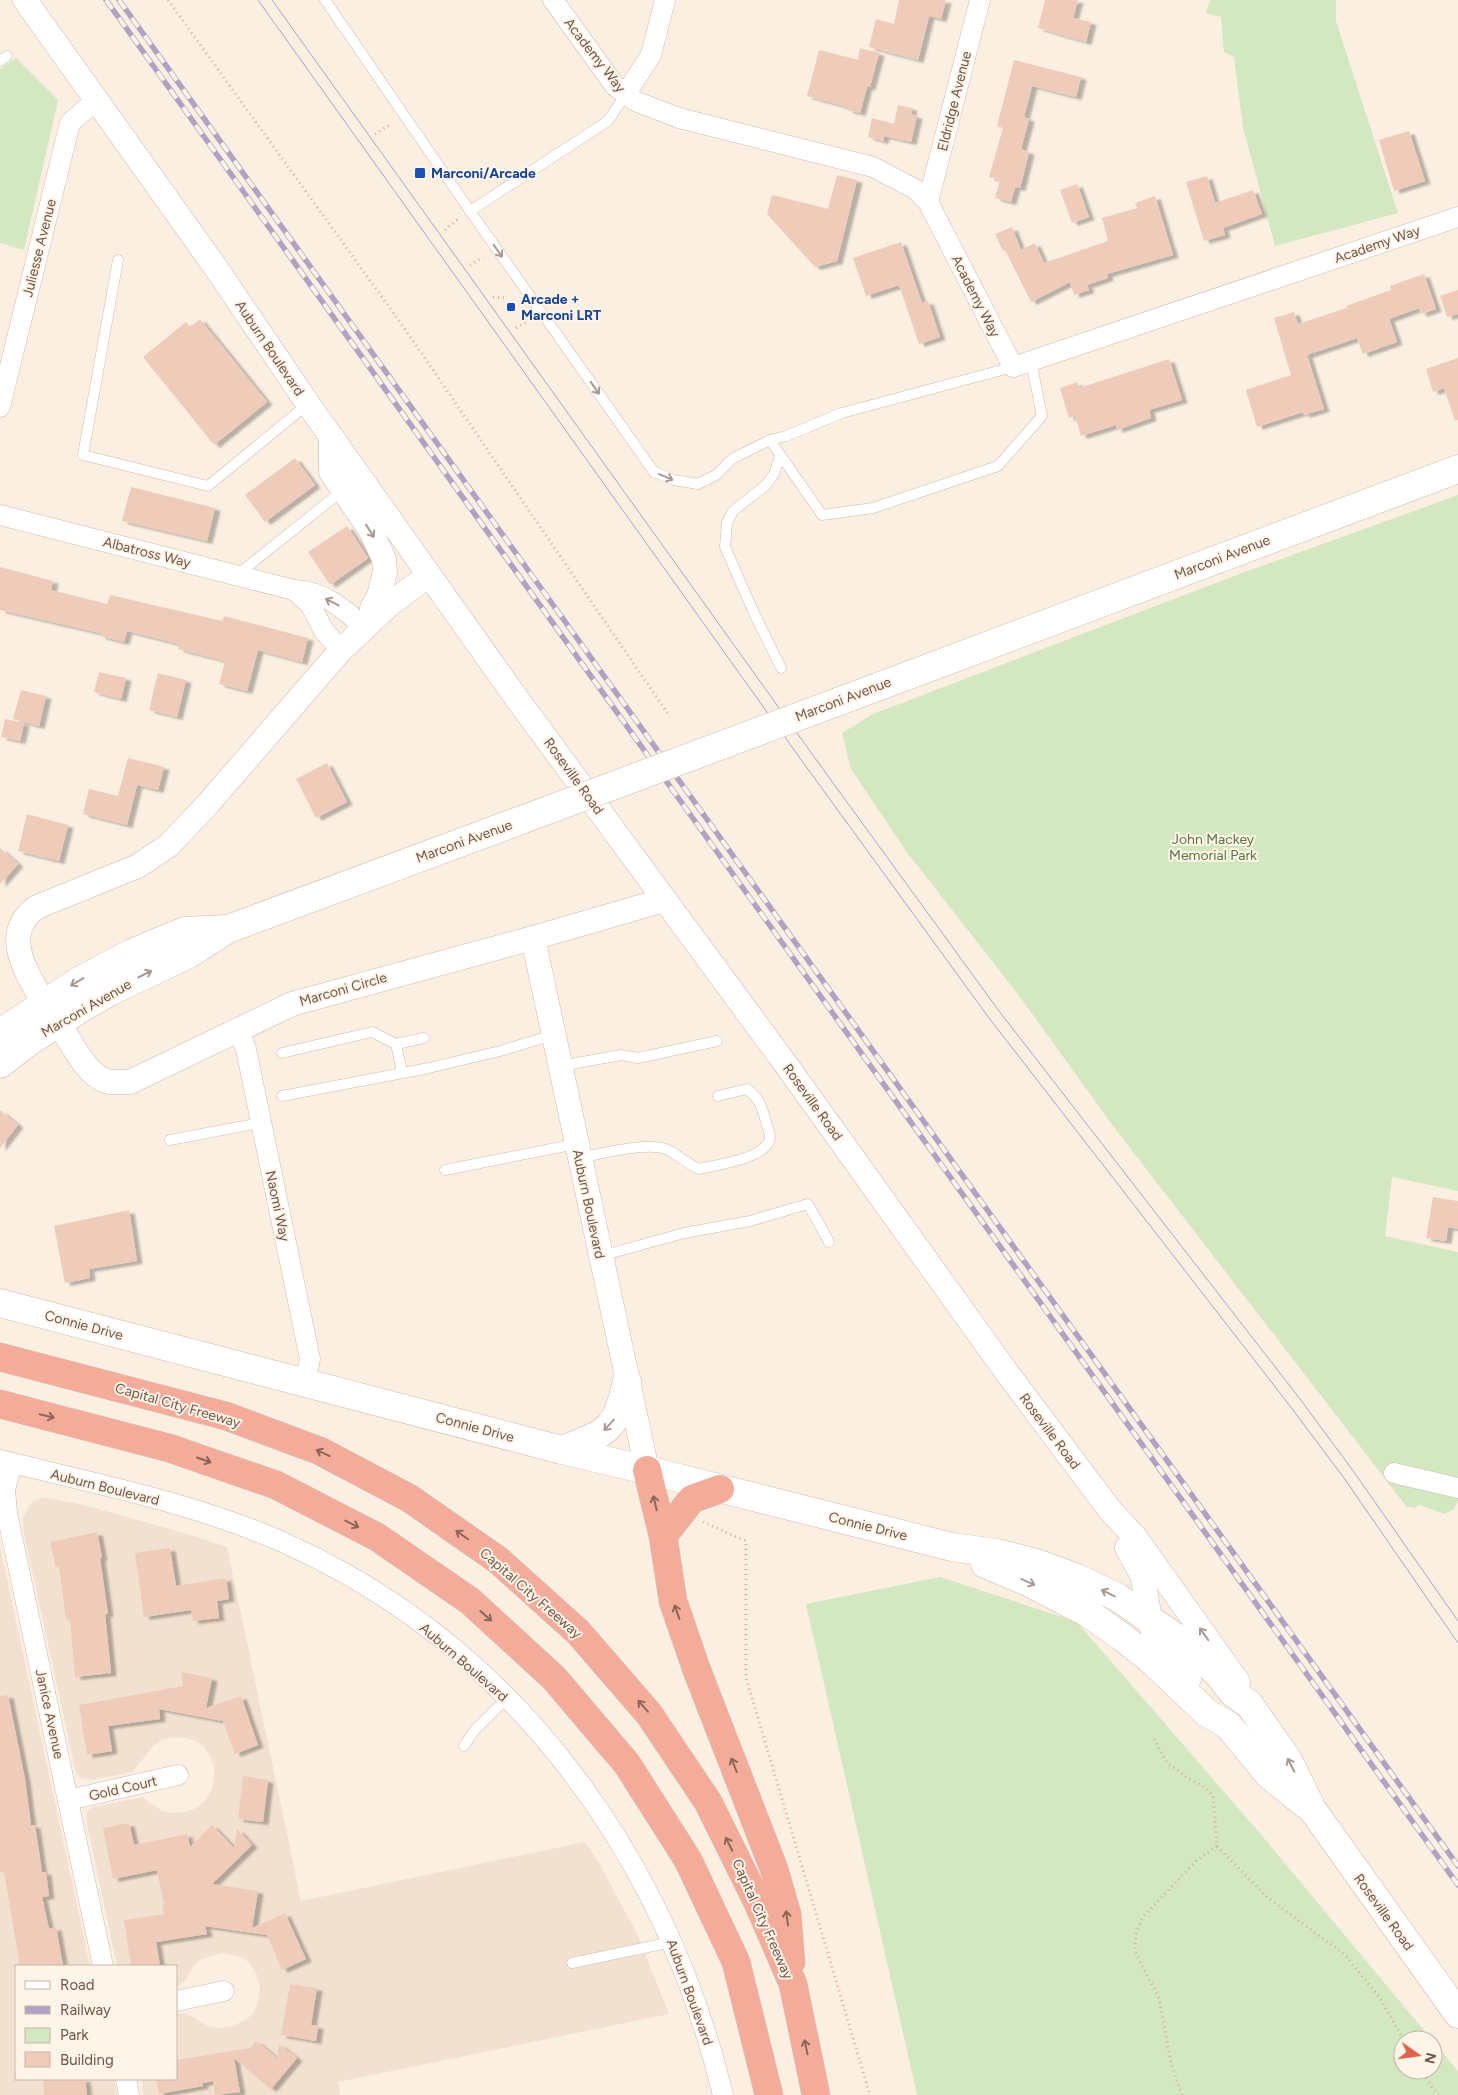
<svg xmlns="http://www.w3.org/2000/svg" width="1458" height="2095" font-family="Figtree,sans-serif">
<defs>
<filter id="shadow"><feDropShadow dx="5.5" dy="3" stdDeviation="1" flood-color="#0004"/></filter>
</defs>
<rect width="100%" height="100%" fill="#fbefe2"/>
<!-- residential -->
<g fill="#f2e1d0">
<polygon points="42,1497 84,1505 181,1532 227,1547 301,1901 585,1842 599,1863 638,1936 669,2014 338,2082 340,2095 144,2095 141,2079 176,2079 176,2014 186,2013 208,2026 219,2028 232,2026 244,2021 253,2014 258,2002 260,1988 257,1975 251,1965 244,1958 222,1953 202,1959 194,1965 185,1981 176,1987 176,1966 117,1966 87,1824 86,1817 88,1810 93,1807 142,1797 162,1811 172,1813 186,1812 196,1808 206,1800 211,1792 214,1780 214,1768 211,1757 204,1747 196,1741 186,1738 172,1737 162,1740 152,1747 136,1768 132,1772 92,1780 80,1778 76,1773 23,1529 23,1519 27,1509 32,1502"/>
<polygon points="0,1546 90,1966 16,1966 16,2079 114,2079 117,2095 0,2095"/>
</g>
<!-- green -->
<g fill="#d3e8c1">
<polygon points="1210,0 1336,0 1336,21 1398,213 1275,246 1243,128 1234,57 1224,52 1221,17 1206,13"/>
<polygon points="16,58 58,100 24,250 0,243 0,69"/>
<polygon points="1458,495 1458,1191 1392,1177 1385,1236 1458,1252 1458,1502 1454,1509 1444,1514 1420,1505 1414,1508 1406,1506 1110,1122 1020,997 906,851 851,769 842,733 873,714 1242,573"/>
<polygon points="940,1577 1077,1622 1258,1831 1432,2040 1403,2040 1403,2070 1433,2070 1433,2041 1458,2071 1458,2095 917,2095 806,1604"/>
</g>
<!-- building -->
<g fill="#efccba" filter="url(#shadow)">
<polygon points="899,0 946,0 941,19 929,16 918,60 869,47 876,19 894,24"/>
<polygon points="1045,0 1078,0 1073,18 1091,22 1086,42 1038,28"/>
<polygon points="860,48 879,53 870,87 867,87 860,113 847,110 847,107 807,96 819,50 858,60"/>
<polygon points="1014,60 1081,77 1076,97 1032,86 1024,117 1029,119 1021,149 1029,152 1020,188 1015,187 1011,202 995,198 1000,180 989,177 1003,128 997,126"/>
<polygon points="898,105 912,108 911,114 917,116 911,142 884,136 883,141 868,137 872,118 894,124"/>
<polygon points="1409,131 1425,181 1394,191 1379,140"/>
<polygon points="837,175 857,180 837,261 815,267 767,214 772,195 828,209"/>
<polygon points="1207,176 1215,203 1253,190 1262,214 1223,228 1225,235 1204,241 1186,182"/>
<polygon points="1077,184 1089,217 1072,223 1060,190"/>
<polygon points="1155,196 1173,255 1107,274 1108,278 1087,285 1089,290 1074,295 1070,282 1031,302 1005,250 1003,251 995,234 1012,227 1021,250 1035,243 1044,263 1108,241 1102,218 1137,208 1135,203"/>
<polygon points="901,242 922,303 928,301 940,337 919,344 899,285 866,296 853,258"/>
<polygon points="1424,274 1436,309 1421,314 1419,308 1389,319 1397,342 1363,354 1357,338 1307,355 1324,409 1304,415 1303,412 1257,427 1246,390 1291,375 1274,318 1294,312 1298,324 1347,308 1346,306 1391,290 1390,286"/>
<polygon points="1458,290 1458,314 1447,317 1440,296"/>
<polygon points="200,319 267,402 214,445 143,357 186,322 190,327"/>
<polygon points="1458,358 1458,420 1455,421 1444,388 1433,392 1426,369"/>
<polygon points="1169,359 1182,400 1149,410 1151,418 1117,430 1116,425 1081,436 1075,416 1069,418 1060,388 1077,382 1079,388"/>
<polygon points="295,458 315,485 265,522 245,495"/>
<polygon points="131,487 215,508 207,541 122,521"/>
<polygon points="347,526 368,558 330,585 308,552"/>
<polygon points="0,567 53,581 51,590 107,604 110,595 222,621 224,616 308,638 302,662 258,650 247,691 219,684 225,661 178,649 179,644 127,631 124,642 100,636 100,633 0,610"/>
<polygon points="99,672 126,678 121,699 94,692"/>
<polygon points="158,673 186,680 177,717 149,710"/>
<polygon points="21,690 46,696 39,726 13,719"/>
<polygon points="5,719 24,723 20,741 1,737"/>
<polygon points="128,758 164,767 158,790 137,785 127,825 83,814 89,789 118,796"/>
<polygon points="327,763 347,802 316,818 296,779"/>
<polygon points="27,814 68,825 59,861 18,851"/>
<polygon points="0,848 18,864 0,884"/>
<polygon points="0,1110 18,1125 0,1148"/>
<polygon points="1433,1197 1458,1201 1458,1229 1448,1227 1446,1241 1426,1238"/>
<polygon points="129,1210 137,1261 89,1269 90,1278 65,1283 54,1226"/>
<polygon points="97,1532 102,1557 100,1558 108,1614 105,1614 111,1673 75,1677 70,1619 66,1620 59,1566 56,1567 50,1542"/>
<polygon points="170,1548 176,1586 226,1578 229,1599 217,1601 219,1618 193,1621 191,1610 144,1617 135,1553"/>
<polygon points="181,1672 212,1678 206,1708 241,1696 258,1745 235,1754 223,1721 159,1709 160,1719 108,1726 112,1751 87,1755 79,1705 183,1686"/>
<polygon points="8,1695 25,1779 31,1825 35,1825 42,1872 46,1872 49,1896 42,1897 49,1929 56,1927 63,1966 20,1966 4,1872 0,1872 0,1696"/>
<polygon points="243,1776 268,1780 263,1822 238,1819"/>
<polygon points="129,1823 134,1845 187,1834 190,1847 212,1825 234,1848 237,1829 252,1845 212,1884 258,1891 252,1928 285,1913 306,1959 282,1970 267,1935 205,1926 207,1934 156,1942 160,1966 131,1966 124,1920 164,1914 162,1905 164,1905 157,1870 113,1879 103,1828"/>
<polygon points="290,1984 317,1988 311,2025 318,2026 316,2041 281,2035"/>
<polygon points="256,2041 277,2058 279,2044 297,2058 271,2089 234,2058 240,2092 215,2095 213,2081 202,2083 203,2086 159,2094 156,2079 176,2079 176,2060 250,2048"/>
<polygon points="43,2079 85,2079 87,2095 44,2095"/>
</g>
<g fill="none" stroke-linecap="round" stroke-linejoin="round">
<defs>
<g id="service">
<polyline points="325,0 470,211 654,472 674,480 698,484 716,475 732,459 770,440 786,436 842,413 1013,367"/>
<polyline points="0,61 7,56"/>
<polyline points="470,211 608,121 625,95"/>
<polyline points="118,260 83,455 208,486 308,404"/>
<polyline points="770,440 822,515 873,508 998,466 1042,416 1031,361"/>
<polyline points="780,456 774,474 765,486 733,511 727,523 725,547 754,613 781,668"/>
<polyline points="237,575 342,491"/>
<polyline points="396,1044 402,1072"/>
<polyline points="282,1053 372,1032 396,1044 424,1038"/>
<polyline points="560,1066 621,1055 638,1058 717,1041"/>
<polyline points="282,1096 429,1068 500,1051 553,1035"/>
<polyline points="170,1140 260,1123"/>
<path d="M 579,1158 C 602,1154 653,1139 672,1152 C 681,1158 689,1164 699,1169 C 715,1165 768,1159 770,1137 C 770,1133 767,1126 766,1122 C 762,1107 760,1099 747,1089 L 718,1096"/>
<polyline points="445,1170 576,1144"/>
<polyline points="601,1256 684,1233 750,1221 808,1204 829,1242"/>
<polyline points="464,1746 474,1731 507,1698"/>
<polyline points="572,1963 672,1942"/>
</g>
<g id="minor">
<polyline points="553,0 615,86 635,101 679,118 873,167 915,189 928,202 1013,367 1458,217"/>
<polyline points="625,95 651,55 665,0"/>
<polyline points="928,202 980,0"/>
<polyline points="0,407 70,123 96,100"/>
<path d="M 0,515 L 294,590 C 323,591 343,608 364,627"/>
<polyline points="294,590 310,604 324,631 341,650"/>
<polyline points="238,1029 246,1049 310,1359 305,1383"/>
<path d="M 0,1460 C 96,1484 196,1503 287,1544 C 515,1647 665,1856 723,2095"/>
<polyline points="12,1463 5,1490 7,1513 103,1966"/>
<polyline points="1394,1473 1458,1488"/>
<polyline points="68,1800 178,1775"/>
<polyline points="176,2001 224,1991"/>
<polyline points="126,2079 129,2095"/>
</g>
<g id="tertiary">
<polyline points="25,0 216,268 308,404 515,696 787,1066 1005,1370 1110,1510 1135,1537 1238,1682"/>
<polyline points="331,437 331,472 371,531 384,559 385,572 379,596 372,608 371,620"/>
<polyline points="533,938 647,1470"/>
<path d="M 44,1003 C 26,972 0,933 37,907 L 138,866 L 168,846 L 207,805 L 341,650 L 390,604 L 429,575"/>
<path d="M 59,1023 C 70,1040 86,1075 106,1081 C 114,1083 123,1082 130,1082 L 292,1004 L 533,938 L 664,900"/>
<polyline points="1127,1548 1142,1575 1153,1633 1161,1648 1174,1666 1189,1679"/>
</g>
<g id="secondary">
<polyline points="848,698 1458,469"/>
<polyline points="0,1033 79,981 132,953 185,931 226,929"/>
<polyline points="0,1064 30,1041 80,1009 109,992 189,954 228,929 524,819"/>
<polyline points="0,1303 562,1450 647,1470 952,1547 997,1553 1033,1562 1077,1578 1117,1597 1171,1634 1195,1652 1218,1674 1232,1692 1249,1704 1288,1760 1312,1809 1458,2014"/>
<path d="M 562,1450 C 607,1432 616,1432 627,1381"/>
<polyline points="985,1564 1028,1582 1057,1597 1088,1613 1122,1637 1150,1659 1207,1713 1228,1725 1269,1775 1306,1805"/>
</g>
<g id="motorway">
<polyline points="0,1357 226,1416 320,1451 409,1498 498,1560 578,1632 649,1714 708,1802 757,1901 793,1984 816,2095"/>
<polyline points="0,1404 169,1448 276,1485 377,1537 470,1601 554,1678 627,1764 688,1860 736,1962 769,2095"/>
<polyline points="647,1470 663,1536 673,1601 696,1668 774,1869 787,1914 791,1962"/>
<polyline points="663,1536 692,1499 720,1489"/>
</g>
</defs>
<!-- service casing -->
<use href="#service" stroke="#ceb9ac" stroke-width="11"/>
<!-- minor casing -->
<use href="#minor" stroke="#ceb9ac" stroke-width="21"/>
<!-- tertiary casing -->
<use href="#tertiary" stroke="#ceb9ac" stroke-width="25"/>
<!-- secondary casing -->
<use href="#secondary" stroke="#d0b8a9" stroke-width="29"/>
<!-- motorway casing -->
<use href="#motorway" stroke="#d7cfcc" stroke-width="29"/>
<!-- path -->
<g stroke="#d4af9e" stroke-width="3" stroke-dasharray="1 4" stroke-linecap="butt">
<polyline points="168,0 407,332 670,717"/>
<polyline points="375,134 390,125"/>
<polyline points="445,230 458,219"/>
<polyline points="470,265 483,257"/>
<polyline points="493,297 506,298"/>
<polyline points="516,328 526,322"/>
<polyline points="703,1522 746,1541 746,1678 870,2095"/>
<polyline points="1154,1739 1167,1763 1189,1779 1206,1788 1213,1796 1217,1846 1268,1898 1345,1955 1379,1997 1404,2040"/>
<polyline points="1420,2070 1438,2095"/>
<polyline points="1182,2095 1171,2063 1159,1998 1135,1952 1136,1934 1143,1917 1196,1861 1217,1846"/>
</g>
<!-- service -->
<use href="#service" stroke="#fff" stroke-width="10"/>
<!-- minor -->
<use href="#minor" stroke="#fff" stroke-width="20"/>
<!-- tertiary -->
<use href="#tertiary" stroke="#fff" stroke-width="24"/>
<!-- secondary -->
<use href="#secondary" stroke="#fff" stroke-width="28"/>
<!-- motorway -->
<use href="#motorway" stroke="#f3ac9a" stroke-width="28"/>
<!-- tram -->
<g stroke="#b1a1c3" stroke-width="1">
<polyline points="258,0 802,761 989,1018 1290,1406 1344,1478 1458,1643"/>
<polyline points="272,0 812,754 999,1011 1300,1399 1354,1472 1458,1621"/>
</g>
<defs>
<g id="rail">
<polyline points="106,0 1458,1885"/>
<polyline points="119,0 1458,1866"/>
</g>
</defs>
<!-- rail casing -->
<use href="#rail" stroke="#b1a1c3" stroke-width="5.5"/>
<!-- rail -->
<use href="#rail" stroke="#fef4e7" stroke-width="4" stroke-dasharray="11" stroke-linecap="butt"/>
<defs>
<polyline id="secondary-bridge" points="524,819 848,698"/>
</defs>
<!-- secondary-bridge casing -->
<use href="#secondary-bridge" stroke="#d0b8a9" stroke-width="29" stroke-linecap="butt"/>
<!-- secondary-bridge -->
<use href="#secondary-bridge" stroke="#fff" stroke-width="28"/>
</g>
<!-- one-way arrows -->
<defs><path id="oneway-shaft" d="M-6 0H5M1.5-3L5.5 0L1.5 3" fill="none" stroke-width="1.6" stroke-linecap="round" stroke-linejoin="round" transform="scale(1.25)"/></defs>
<g stroke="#aa9992">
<use href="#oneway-shaft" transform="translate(498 251) rotate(55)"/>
<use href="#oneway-shaft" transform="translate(595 388) rotate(55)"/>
<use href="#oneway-shaft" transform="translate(666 477) rotate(23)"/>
<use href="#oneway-shaft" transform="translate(370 531) rotate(58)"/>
<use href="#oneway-shaft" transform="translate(332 602) rotate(-153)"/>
<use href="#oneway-shaft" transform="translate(145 974) rotate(-26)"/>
<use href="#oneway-shaft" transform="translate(77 982) rotate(149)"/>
<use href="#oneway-shaft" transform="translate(609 1425) rotate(132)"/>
<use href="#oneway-shaft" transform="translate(1028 1582) rotate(24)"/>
<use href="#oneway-shaft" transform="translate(1108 1593) rotate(-153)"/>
<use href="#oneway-shaft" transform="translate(1204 1634) rotate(-125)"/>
<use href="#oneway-shaft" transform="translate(1291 1765) rotate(-117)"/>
</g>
<g stroke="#8b6659">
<use href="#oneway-shaft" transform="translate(47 1416) rotate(14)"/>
<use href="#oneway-shaft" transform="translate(323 1453) rotate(-155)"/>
<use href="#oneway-shaft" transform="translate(204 1460) rotate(19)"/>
<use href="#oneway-shaft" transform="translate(655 1503) rotate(-103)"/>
<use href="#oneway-shaft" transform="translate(352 1524) rotate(27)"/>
<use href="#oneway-shaft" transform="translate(462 1535) rotate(-145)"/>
<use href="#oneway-shaft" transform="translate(677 1612) rotate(-109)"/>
<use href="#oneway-shaft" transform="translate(486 1616) rotate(42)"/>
<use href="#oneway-shaft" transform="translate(643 1706) rotate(-131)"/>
<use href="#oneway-shaft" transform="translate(734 1765) rotate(-111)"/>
<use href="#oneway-shaft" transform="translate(729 1844) rotate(-116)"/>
<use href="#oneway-shaft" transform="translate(787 1918) rotate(-98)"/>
<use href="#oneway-shaft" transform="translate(806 2047) rotate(-102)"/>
</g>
<!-- markers -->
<g fill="#1a4fb4" stroke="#fef4e7" stroke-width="2">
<rect x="414" y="167" width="12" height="12" rx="2.5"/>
<rect x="506" y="302" width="10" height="10" rx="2.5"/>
</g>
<g text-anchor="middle" stroke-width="4" stroke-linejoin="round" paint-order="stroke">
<!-- street labels -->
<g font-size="14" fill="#715549" stroke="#fef4e7">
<text transform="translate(595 55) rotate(52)" y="5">Academy Way</text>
<text transform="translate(954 101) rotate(-76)" y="5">Eldridge Avenue</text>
<text transform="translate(1377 244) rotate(-19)" y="5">Academy Way</text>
<text transform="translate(39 248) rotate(-76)" y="5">Juliesse Avenue</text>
<text transform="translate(976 296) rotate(63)" y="5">Academy Way</text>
<text transform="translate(270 348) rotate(56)" y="5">Auburn Boulevard</text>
<text transform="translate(147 552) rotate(14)" y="5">Albatross Way</text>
<text transform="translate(1222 557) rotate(-21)" y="5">Marconi Avenue</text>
<text transform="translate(843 699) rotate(-21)" y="5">Marconi Avenue</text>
<text transform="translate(574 776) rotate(54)" y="5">Roseville Road</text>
<text transform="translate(464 841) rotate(-20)" y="5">Marconi Avenue</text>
<text transform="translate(343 989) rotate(-16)" y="5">Marconi Circle</text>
<text transform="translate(86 1008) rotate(-30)" y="5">Marconi Avenue</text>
<text transform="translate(813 1102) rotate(54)" y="5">Roseville Road</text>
<text transform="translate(589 1204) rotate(78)" y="5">Auburn Boulevard</text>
<text transform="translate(278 1206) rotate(78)" y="5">Naomi Way</text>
<text transform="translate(84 1325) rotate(15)" y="5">Connie Drive</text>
<text transform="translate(178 1405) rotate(16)" y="5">Capital City Freeway</text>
<text transform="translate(475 1427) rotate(15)" y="5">Connie Drive</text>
<text transform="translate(1050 1431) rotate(53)" y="5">Roseville Road</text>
<text transform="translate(105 1487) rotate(14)" y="5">Auburn Boulevard</text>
<text transform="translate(868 1526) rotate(14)" y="5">Connie Drive</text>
<text transform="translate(531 1593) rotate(41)" y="5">Capital City Freeway</text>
<text transform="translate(464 1662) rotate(41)" y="5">Auburn Boulevard</text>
<text transform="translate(50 1714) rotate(78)" y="5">Janice Avenue</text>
<text transform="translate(123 1788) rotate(-13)" y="5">Gold Court</text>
<text transform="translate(1384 1912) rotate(54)" y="5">Roseville Road</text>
<text transform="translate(763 1919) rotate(66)" y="5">Capital City Freeway</text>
<text transform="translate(690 1992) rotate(70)" y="5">Auburn Boulevard</text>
</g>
<!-- transit labels -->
<g font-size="14" font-weight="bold" fill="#164399" stroke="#fef4e7" text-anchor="start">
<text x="431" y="178">Marconi/Arcade</text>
<text x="521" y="304">Arcade +<tspan x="521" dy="16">Marconi LRT</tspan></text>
</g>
<!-- park labels -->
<g font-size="14" fill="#557742" stroke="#fef4e7">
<text x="1213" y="844">John Mackey<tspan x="1213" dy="16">Memorial Park</tspan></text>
</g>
</g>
<!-- legend -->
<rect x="15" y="1965" width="162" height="115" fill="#fef4e7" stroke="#c6b4a8"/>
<rect x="25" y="1981" width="25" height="8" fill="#ffffff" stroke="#c6b4a8"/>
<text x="60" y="1990" font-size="15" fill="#715549">Road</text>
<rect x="25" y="2006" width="25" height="8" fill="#b1a1c3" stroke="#c6b4a8"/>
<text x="60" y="2015" font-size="15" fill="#715549">Railway</text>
<rect x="25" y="2028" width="25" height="15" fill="#d3e8c1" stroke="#c6b4a8"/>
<text x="60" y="2040" font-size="15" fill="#715549">Park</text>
<rect x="25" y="2052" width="25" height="15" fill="#efccba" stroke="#c6b4a8"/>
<text x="60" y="2065" font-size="15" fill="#715549">Building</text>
<!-- north arrow -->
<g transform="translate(1418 2055) rotate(104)"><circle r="24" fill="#fef4e7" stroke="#c6b4a8"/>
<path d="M0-4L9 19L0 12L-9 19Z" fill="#e1634b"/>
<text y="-8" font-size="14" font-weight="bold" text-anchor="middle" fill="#715549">N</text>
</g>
</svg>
